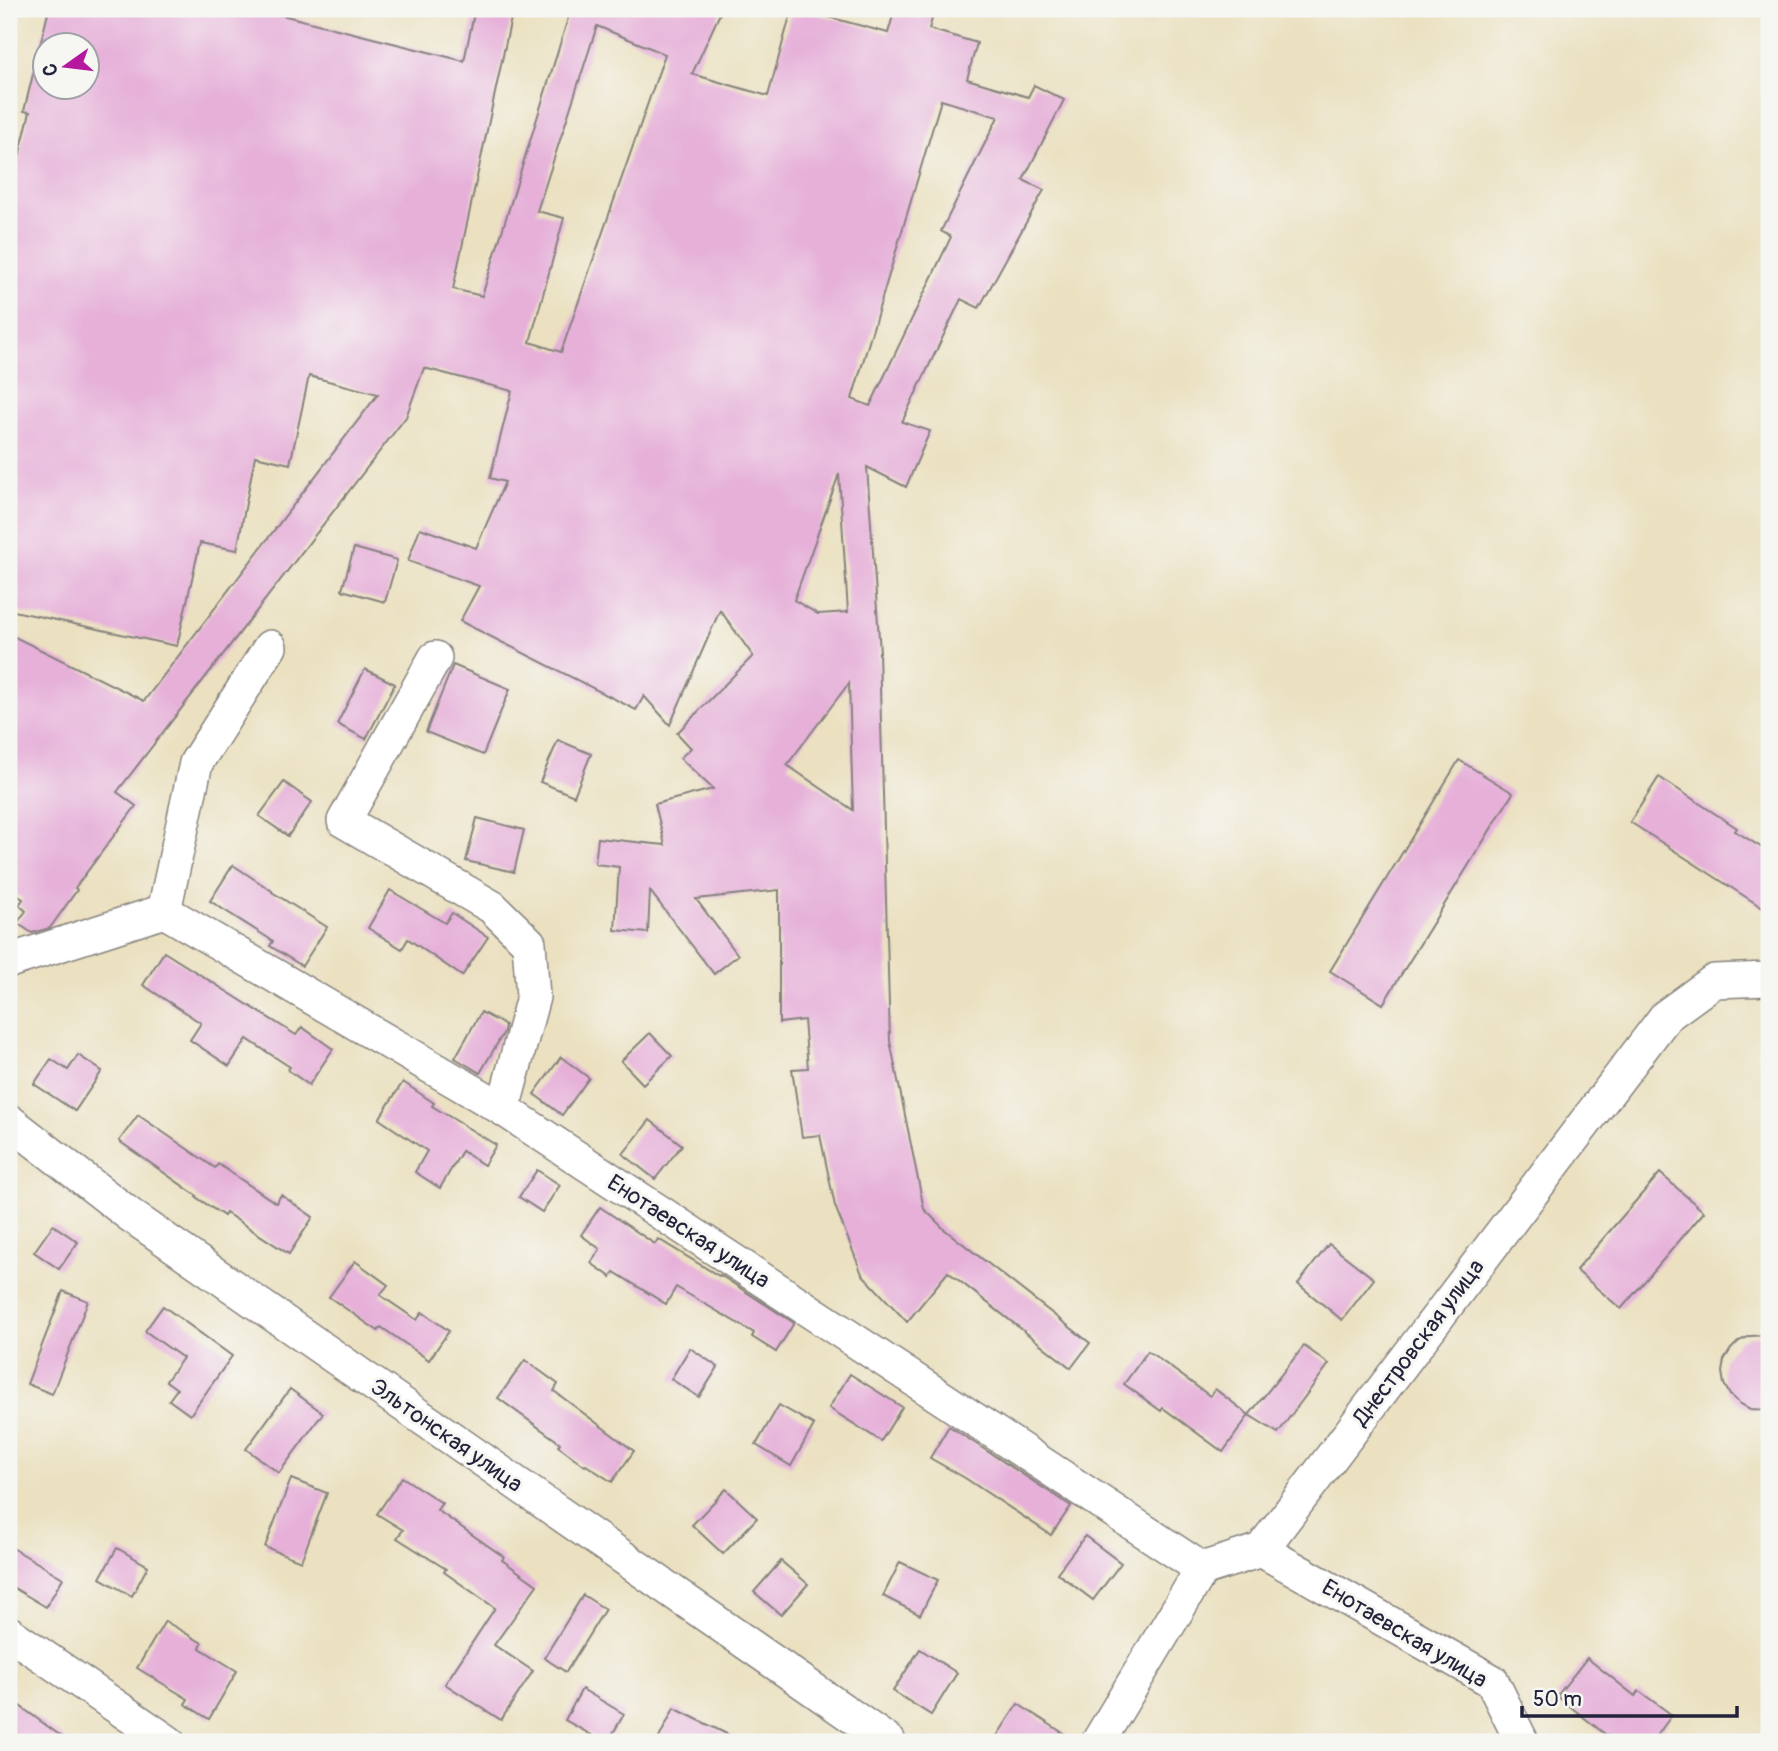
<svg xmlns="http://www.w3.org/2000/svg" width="1778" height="1751" font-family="Pangolin,sans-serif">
<rect width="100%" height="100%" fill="#f6f6f2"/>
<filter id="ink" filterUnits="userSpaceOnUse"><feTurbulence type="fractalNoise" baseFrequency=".0143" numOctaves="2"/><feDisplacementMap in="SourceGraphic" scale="14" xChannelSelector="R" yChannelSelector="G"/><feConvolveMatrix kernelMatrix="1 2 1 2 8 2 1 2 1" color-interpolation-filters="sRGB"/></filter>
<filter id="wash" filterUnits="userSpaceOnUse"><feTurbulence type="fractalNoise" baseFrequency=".00686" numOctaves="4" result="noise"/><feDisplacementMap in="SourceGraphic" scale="28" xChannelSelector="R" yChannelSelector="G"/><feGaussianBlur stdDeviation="1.57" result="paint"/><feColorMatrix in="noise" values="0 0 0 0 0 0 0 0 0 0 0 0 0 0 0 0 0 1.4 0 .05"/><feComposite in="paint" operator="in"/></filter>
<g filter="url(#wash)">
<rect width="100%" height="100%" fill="#ebe1c1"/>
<g id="blocks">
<!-- building -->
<g fill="#e6b0d9" fill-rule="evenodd">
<path d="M 49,9 L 258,9 L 464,61 L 475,9 L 513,9 L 453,289 L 482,296 L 569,15 L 557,9 L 722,9 L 692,74 L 768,96 L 792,9 L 799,9 L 888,33 L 895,9 L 935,9 L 929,29 L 977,43 L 967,79 L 1028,97 L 1034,85 L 1064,100 L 1023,180 L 1044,190 L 979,308 L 961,299 L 902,422 L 930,431 L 906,487 L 867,467 L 880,652 L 879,652 L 890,1041 L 924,1209 L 944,1229 L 1090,1343 L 1071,1368 L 948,1272 L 907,1322 L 862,1274 L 835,1206 L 820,1135 L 802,1137 L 792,1069 L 808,1068 L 804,1020 L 779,1023 L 779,890 L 696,899 L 738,955 L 714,974 L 650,891 L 648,933 L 615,930 L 619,867 L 595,864 L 598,838 L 665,845 L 655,804 L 713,789 L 680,758 L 691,748 L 677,733 L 753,656 L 720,610 L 670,725 L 644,696 L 636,710 L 460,621 L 479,586 L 408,561 L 420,528 L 476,548 L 505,482 L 490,478 L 512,391 L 424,368 L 406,417 L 117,792 L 136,806 L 75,888 L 77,890 L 50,928 L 32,933 L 17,923 L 26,911 L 19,905 L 23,899 L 9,890 L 9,634 L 144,701 L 378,394 L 309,376 L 290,464 L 255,456 L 237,550 L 200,543 L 177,646 L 9,610 L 9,197 L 30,112 L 24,111 ZM 597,26 L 665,54 L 561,352 L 530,342 L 564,218 L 537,211 ZM 46,46 L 88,46 L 88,88 L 46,88 ZM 941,100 L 998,117 L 941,231 L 951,237 L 870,406 L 852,399 ZM 839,474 L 848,612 L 818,614 L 794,600 ZM 849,683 L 853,810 L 787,765 Z"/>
<polygon points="354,548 397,560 385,602 342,590"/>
<polygon points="453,665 510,689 483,755 426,732"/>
<polygon points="365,669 395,684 366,739 337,724"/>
<polygon points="558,740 591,754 574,796 540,782"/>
<polygon points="1459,760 1513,793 1383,1004 1330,971"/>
<polygon points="1659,777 1737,828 1735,831 1769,852 1769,912 1630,822"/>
<polygon points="284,782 312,802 288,836 259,816"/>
<polygon points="477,818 524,830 514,872 466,861"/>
<polygon points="233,865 272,891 272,892 327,927 302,966 270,946 273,941 210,901"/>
<polygon points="390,890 445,923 452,913 488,937 462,976 408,939 402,949 368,928"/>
<polygon points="164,952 296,1035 302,1027 333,1049 309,1085 288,1070 290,1067 247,1039 229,1066 190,1040 201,1023 143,985"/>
<polygon points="481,1012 505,1025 504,1032 480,1073 455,1058"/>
<polygon points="650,1033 672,1056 643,1084 621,1061"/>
<polygon points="78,1055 102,1071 75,1111 34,1084 51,1059 68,1070"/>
<polygon points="561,1057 589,1078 562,1115 534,1094"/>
<polygon points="403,1082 434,1103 432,1106 496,1145 484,1165 462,1151 440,1188 415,1172 427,1151 379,1119"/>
<polygon points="138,1115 215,1168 218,1164 276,1203 281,1195 313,1217 289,1254 226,1213 224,1216 196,1197 197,1196 119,1141"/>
<polygon points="650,1120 682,1145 655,1179 623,1154"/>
<polygon points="537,1170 560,1185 542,1212 519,1197"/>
<polygon points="1660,1173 1704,1212 1621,1309 1576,1270"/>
<polygon points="600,1207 655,1244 658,1239 719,1276 720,1275 794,1323 776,1352 752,1337 754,1333 676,1287 666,1304 614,1272 611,1277 591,1263 600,1249 581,1235"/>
<polygon points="53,1225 78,1242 59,1269 34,1252"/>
<polygon points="1329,1244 1374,1279 1342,1320 1298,1284"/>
<polygon points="355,1261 388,1285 380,1295 417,1320 422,1312 449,1331 429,1360 381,1327 378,1331 329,1297"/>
<polygon points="63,1291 88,1301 52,1394 27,1384"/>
<polygon points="163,1306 232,1356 190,1415 169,1400 177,1389 166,1381 183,1358 145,1331"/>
<polygon points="1769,1335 1769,1410 1750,1409 1739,1403 1730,1395 1724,1384 1722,1372 1724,1360 1731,1349 1739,1341 1750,1336"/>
<polygon points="1304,1346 1329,1364 1278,1433 1249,1415"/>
<polygon points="690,1348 718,1367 699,1397 671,1379"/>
<polygon points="1148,1351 1210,1396 1215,1389 1249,1415 1223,1452 1163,1408 1161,1411 1124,1384"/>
<polygon points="525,1360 558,1384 554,1391 634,1451 612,1482 586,1465 585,1466 558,1446 560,1443 498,1398"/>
<polygon points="850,1374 902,1407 881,1441 829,1408"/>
<polygon points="290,1389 323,1413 279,1473 246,1449"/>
<polygon points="779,1405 814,1425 791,1466 756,1445"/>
<polygon points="949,1426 1071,1506 1051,1535 965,1478 930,1458"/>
<polygon points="402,1477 442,1503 437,1510 504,1557 502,1560 537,1585 494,1645 533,1671 501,1720 445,1684 495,1608 444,1572 446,1569 397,1538 403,1530 377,1514"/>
<polygon points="291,1479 327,1493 301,1561 265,1547"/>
<polygon points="726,1489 757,1518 723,1554 692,1525"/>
<polygon points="1085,1536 1121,1563 1093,1600 1057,1573"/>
<polygon points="9,1546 63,1578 46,1607 9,1585"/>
<polygon points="117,1548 148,1566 132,1596 100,1578"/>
<polygon points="781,1561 808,1584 781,1615 754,1592"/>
<polygon points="900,1562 938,1580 920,1615 883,1596"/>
<polygon points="583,1595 605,1609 566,1672 544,1658"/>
<polygon points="165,1621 202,1643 200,1648 237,1671 209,1719 185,1704 188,1699 137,1668"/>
<polygon points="920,1649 957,1673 931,1715 893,1691"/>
<polygon points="1587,1658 1635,1696 1639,1691 1672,1715 1652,1742 1615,1742 1557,1696"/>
<polygon points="582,1689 624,1714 608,1742 604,1742 565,1720"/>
<polygon points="9,1698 69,1742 9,1742"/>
<polygon points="1018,1704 1077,1742 993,1742"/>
<polygon points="674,1708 743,1742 657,1742"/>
</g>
</g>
</g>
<g filter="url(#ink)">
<use href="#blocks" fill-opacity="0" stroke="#86827e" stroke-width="2"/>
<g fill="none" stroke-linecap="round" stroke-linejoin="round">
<defs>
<g id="minor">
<polyline points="435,658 344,821 492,907 529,943 533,997 503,1109"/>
<polyline points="164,911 503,1109 1202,1569"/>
<polyline points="164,911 196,763 270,647"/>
<polyline points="9,961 164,911"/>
<polyline points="9,1121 130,1215 889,1742"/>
<polyline points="1261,1550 1492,1681 1522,1742"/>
<polyline points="9,1633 168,1742"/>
<polyline points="1098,1742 1202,1569 1261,1550 1666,1016 1714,981 1769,979"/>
</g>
</defs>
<!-- minor casing -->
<use href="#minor" stroke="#86827e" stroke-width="36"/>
<!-- minor -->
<use href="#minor" stroke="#fff" stroke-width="33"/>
</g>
</g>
<g text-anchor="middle" stroke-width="6" stroke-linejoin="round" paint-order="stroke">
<!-- street labels -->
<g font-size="23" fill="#22223b" stroke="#f6f6f2">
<text transform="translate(689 1231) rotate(33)" y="8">Енотаевская улица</text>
<text transform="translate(1418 1342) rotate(-53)" y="8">Днестровская улица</text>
<text transform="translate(447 1435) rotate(35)" y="8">Эльтонская улица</text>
<text transform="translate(1405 1633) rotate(31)" y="8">Енотаевская улица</text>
</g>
</g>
<!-- margin -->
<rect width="1778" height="1751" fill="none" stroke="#f6f6f2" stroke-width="35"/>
<!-- north arrow -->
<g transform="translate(66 66) rotate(256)"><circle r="33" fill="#f6f6f2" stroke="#a1a1a9" stroke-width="2"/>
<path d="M0-5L12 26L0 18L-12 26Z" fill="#b5179e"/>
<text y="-10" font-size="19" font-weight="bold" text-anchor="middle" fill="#22223b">С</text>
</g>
<!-- scale -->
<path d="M1522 1706v10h215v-10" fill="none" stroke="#22223b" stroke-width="3.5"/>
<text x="1533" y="1706" font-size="21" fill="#22223b" stroke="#f6f6f2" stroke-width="5" paint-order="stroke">50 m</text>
</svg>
